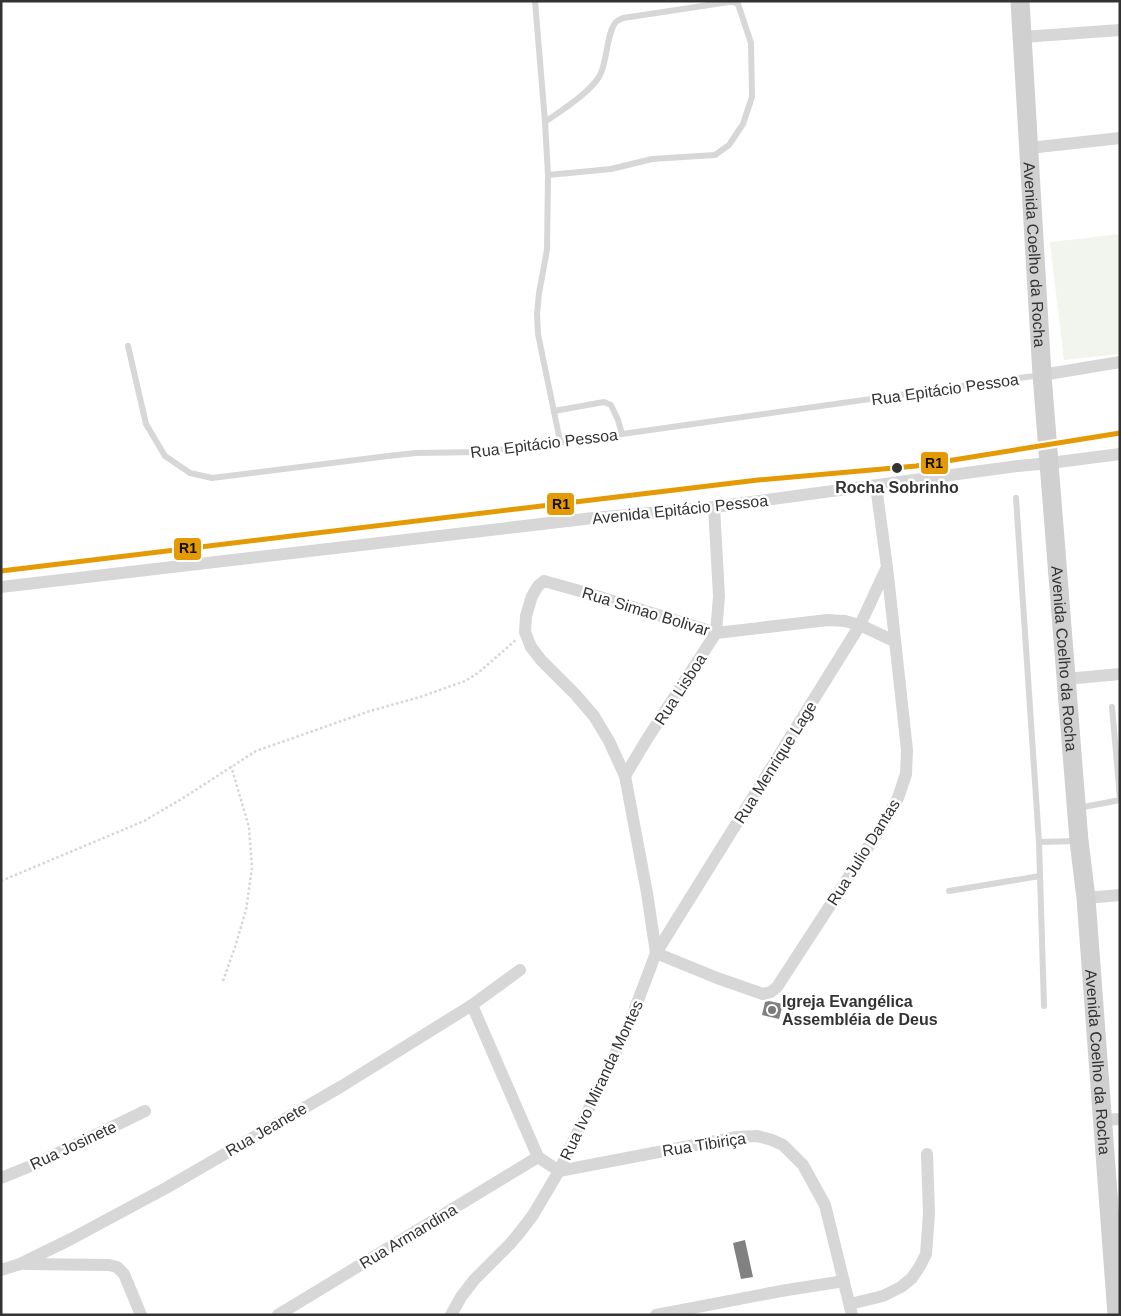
<svg xmlns="http://www.w3.org/2000/svg" width="1121" height="1316" font-family="Arial,sans-serif">
<rect width="100%" height="100%" fill="#fff"/>
<!-- green -->
<polygon fill="#f1f5ed" points="1120,234 1120,354 1064,360 1050,242"/>
<!-- building -->
<g fill="#818181">
<polygon points="769,1001 783,1004 779,1019 762,1015 765,1002"/>
<polygon points="745,1240 753,1277 741,1279 733,1243"/>
</g>
<g fill="none" stroke-linecap="round" stroke-linejoin="round">
<!-- path -->
<g stroke="#d6d6d6" stroke-width="2.5" stroke-dasharray="2.5 2.5" stroke-linecap="butt">
<polyline points="1,881 144,821 180,800 256,751 370,711 420,697 465,681 478,673 516,640"/>
<polyline points="223,981 236,944 246,910 252,868 249,827 231,766"/>
</g>
<!-- lane -->
<g stroke="#d7d7d7" stroke-width="6">
<polyline points="535,1 545,122 548,175 547,250 539,293 537,314 538,334 560,441"/>
<path d="M 545,122 C 562,110 588,94 599,77 C 608,62 606,33 616,22 C 618,20 621,19 623,18 L 729,2 L 733,2 L 738,4 L 751,43 L 752,97 L 743,124 L 729,145 L 715,155 L 652,159 L 611,169 L 548,175"/>
<polyline points="128,346 146,424 165,456 190,473 212,478 388,456 416,453 482,452 622,434 1041,375"/>
<polyline points="554,411 604,402 611,405 618,420 622,434"/>
<polyline points="1016,498 1039,842 1077,841"/>
<polyline points="1112,707 1120,798"/>
<polyline points="1078,808 1120,800"/>
<polyline points="1039,842 1044,1006"/>
<polyline points="949,891 1040,876"/>
</g>
<!-- street -->
<g stroke="#d7d7d7" stroke-width="12">
<polyline points="1023,37 1120,30"/>
<polyline points="1029,148 1120,138"/>
<polyline points="1042,375 1120,362"/>
<polyline points="876,486 887,567 907,750 906,774 898,798 885,821 777,987 771,992 763,994 717,978 656,953 860,625 887,567"/>
<polyline points="1,587 593,518 714,507 1018,466 1050,463 1120,454"/>
<polyline points="1066,679 1120,674"/>
<polyline points="625,776 647,739 716,633 719,596 714,507"/>
<polyline points="1086,898 1120,895"/>
<polyline points="472,1005 538,1157 559,1171 737,1137 757,1136 772,1140 783,1145 803,1165 825,1205 852,1315"/>
<polyline points="1102,1120 1120,1119"/>
<polyline points="1,1178 38,1163 145,1111"/>
<polyline points="25,1264 109,1265 117,1267 124,1274 141,1315"/>
<polyline points="1,1270 20,1264 71,1239 166,1188 342,1086 472,1005 520,970"/>
<polyline points="850,1304 883,1296 901,1287 912,1278 920,1266 926,1254 929,1214 927,1154"/>
<polyline points="278,1315 538,1157"/>
<polyline points="451,1315 461,1297 474,1280 509,1245 520,1232 533,1215 559,1171 628,1027 656,953 647,893 625,776 609,741 594,716 575,694 541,660 531,647 525,632 526,616 532,596 538,586 544,581 587,593 716,633 828,620 845,621 860,625 894,641"/>
<polyline points="656,1315 781,1291 844,1281"/>
</g>
<!-- secondary -->
<path stroke="#d0d0d0" stroke-width="19" id="s1" d="M 1020,1 L 1042,375 L 1079,841 L 1086,898 L 1117,1315"/>
<defs>
<polyline id="rail-1" points="1,571 758,480 916,466 1120,433"/>
</defs>
<!-- rail-1 casing -->
<use href="#rail-1" stroke="#fff" stroke-width="9"/>
<!-- rail-1 -->
<use href="#rail-1" stroke="#e39a05" stroke-width="5"/>
</g>
<!-- markers -->
<circle fill="#333" stroke="#fff" stroke-width="2" cx="897" cy="468" r="6"/>
<circle fill="#7a7a7a" stroke="#fff" stroke-width="2" cx="772" cy="1010" r="5"/>
<g text-anchor="middle" stroke-width="5" stroke-linejoin="round" paint-order="stroke">
<!-- street labels -->
<g font-size="16" fill="#333" stroke="#fff">
<text dy="6" stroke="none"><textPath href="#s1" startOffset="254">Avenida Coelho da Rocha</textPath></text>
<text transform="translate(945 389) rotate(-8)" y="6">Rua Epitácio Pessoa</text>
<text transform="translate(544 443) rotate(-7)" y="6">Rua Epitácio Pessoa</text>
<text transform="translate(680 509) rotate(-6)" y="6">Avenida Epitácio Pessoa</text>
<text transform="translate(646 611) rotate(17)" y="6">Rua Simao Bolivar</text>
<text dy="6" stroke="none"><textPath href="#s1" startOffset="659">Avenida Coelho da Rocha</textPath></text>
<text transform="translate(680 689) rotate(-57)" y="6">Rua Lisboa</text>
<text transform="translate(775 762) rotate(-58)" y="6">Rua Menrique Lage</text>
<text transform="translate(863 852) rotate(-58)" y="6">Rua Julio Dantas</text>
<text dy="6" stroke="none"><textPath href="#s1" startOffset="1064">Avenida Coelho da Rocha</textPath></text>
<text transform="translate(601 1080) rotate(-65)" y="6">Rua Ivo Miranda Montes</text>
<text transform="translate(266 1129) rotate(-30)" y="6">Rua Jeanete</text>
<text transform="translate(704 1144) rotate(-9)" y="6">Rua Tibiriça</text>
<text transform="translate(73 1145) rotate(-25)" y="6">Rua Josinete</text>
<text transform="translate(408 1236) rotate(-31)" y="6">Rua Armandina</text>
</g>
<!-- stop labels -->
<g font-size="16" font-weight="bold" fill="#333" stroke="#fff">
<text x="897" y="493">Rocha Sobrinho</text>
</g>
<!-- poi labels -->
<g font-size="16" font-weight="bold" fill="#333" stroke="#fff" text-anchor="start">
<text x="782" y="1007">Igreja Evangélica<tspan x="782" dy="18">Assembléia de Deus</tspan></text>
</g>
</g>
<g stroke="#fff" stroke-width="2">
<rect x="920" y="451" width="29" height="24" rx="5" fill="#e39a05"/>
<rect x="546" y="492" width="29" height="24" rx="5" fill="#e39a05"/>
<rect x="173" y="537" width="29" height="24" rx="5" fill="#e39a05"/>
</g>
<g font-size="14" text-anchor="middle" font-weight="bold" fill="#111">
<text x="934" y="468">R1</text>
<text x="561" y="509">R1</text>
<text x="188" y="553">R1</text>
</g>
<!-- border -->
<rect width="1121" height="1316" fill="none" stroke="#333333" stroke-width="5"/>
</svg>
